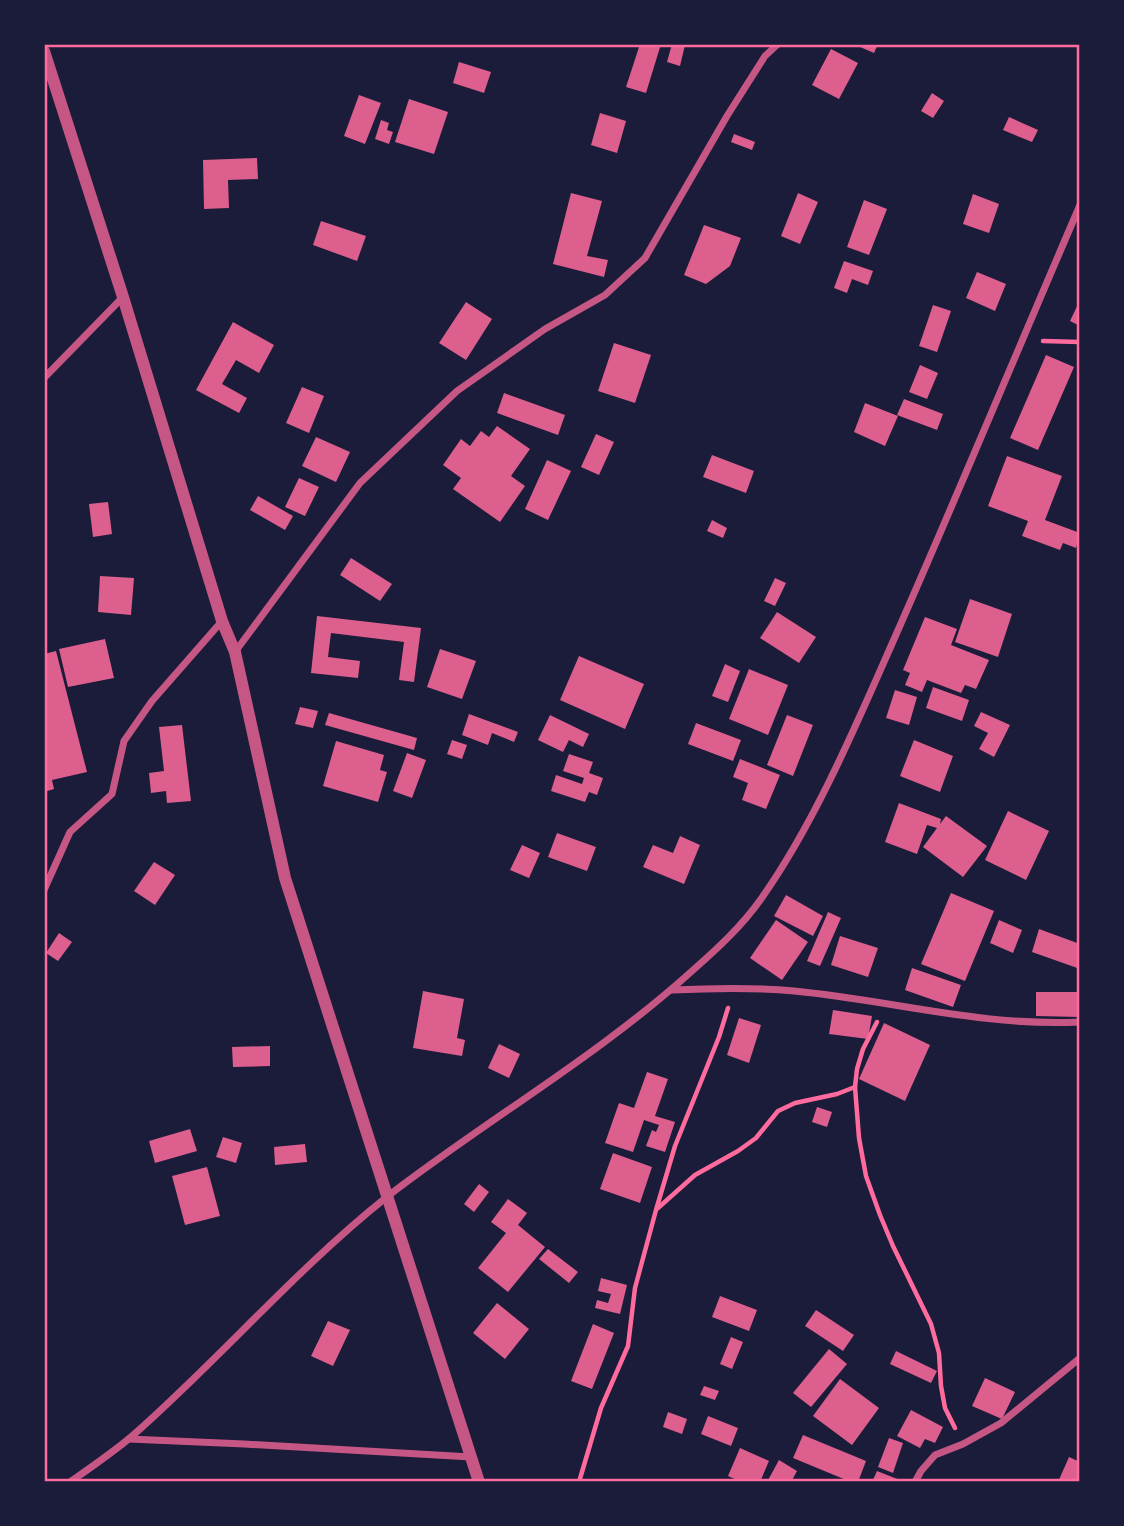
<svg xmlns="http://www.w3.org/2000/svg" width="1124" height="1526" font-family="'Work Sans',sans-serif">
<rect width="100%" height="100%" fill="#1b1b3a"/>
<!-- building -->
<g fill="#dd5f8e">
<polygon points="640,44 661,44 646,93 626,87"/>
<polygon points="672,44 685,45 680,66 667,62"/>
<polygon points="853,44 878,44 874,53"/>
<polygon points="831,49 858,63 839,99 812,85"/>
<polygon points="459,62 491,72 484,93 453,83"/>
<polygon points="932,93 944,101 933,118 921,111"/>
<polygon points="359,95 381,103 365,144 344,136"/>
<polygon points="409,99 448,112 434,154 395,142"/>
<polygon points="600,113 626,121 617,153 591,145"/>
<polygon points="1009,117 1038,130 1032,142 1003,130"/>
<polygon points="381,120 389,123 387,130 393,132 389,144 375,139"/>
<polygon points="734,134 755,142 752,150 731,142"/>
<polygon points="257,158 258,179 228,180 229,208 204,209 203,160"/>
<polygon points="571,193 602,201 587,256 608,260 604,277 553,264"/>
<polygon points="798,193 818,202 800,244 781,236"/>
<polygon points="973,194 999,204 989,233 963,224"/>
<polygon points="864,200 887,209 869,255 847,247"/>
<polygon points="321,221 366,236 357,261 313,245"/>
<polygon points="704,225 741,238 730,266 706,284 684,275"/>
<polygon points="844,261 873,271 868,285 852,279 847,293 834,288"/>
<polygon points="977,272 1006,284 995,311 966,298"/>
<polygon points="1080,300 1080,326 1070,321"/>
<polygon points="466,302 492,319 466,360 439,343"/>
<polygon points="933,305 951,311 937,352 919,346"/>
<polygon points="233,322 274,345 259,373 236,360 222,384 247,398 239,413 196,390"/>
<polygon points="614,343 651,355 635,403 598,391"/>
<polygon points="1046,355 1074,367 1038,450 1010,438"/>
<polygon points="920,365 938,373 927,399 909,392"/>
<polygon points="302,387 324,396 309,433 286,423"/>
<polygon points="504,393 565,415 558,435 497,413"/>
<polygon points="904,399 943,414 937,430 897,415"/>
<polygon points="865,403 898,416 885,446 854,432"/>
<polygon points="497,426 530,449 511,476 525,486 500,522 453,489 461,478 443,465 461,439 470,446 481,431 489,437"/>
<polygon points="596,434 614,442 599,475 581,467"/>
<polygon points="316,437 350,452 336,482 302,466"/>
<polygon points="712,455 754,471 746,493 703,477"/>
<polygon points="1007,456 1062,476 1045,520 1080,533 1076,548 1063,543 1060,550 1022,536 1028,521 988,506"/>
<polygon points="547,460 571,471 548,520 525,509"/>
<polygon points="299,478 319,487 305,516 285,507"/>
<polygon points="258,496 293,516 285,530 250,510"/>
<polygon points="108,502 112,534 93,537 89,504"/>
<polygon points="712,520 727,528 723,538 707,531"/>
<polygon points="351,558 392,584 380,601 340,575"/>
<polygon points="100,576 134,578 131,615 98,612"/>
<polygon points="775,578 786,583 775,606 764,601"/>
<polygon points="970,599 1012,614 998,657 955,642"/>
<polygon points="777,612 816,637 799,663 760,638"/>
<polygon points="317,616 421,628 414,682 399,680 404,642 331,633 328,657 360,661 358,678 311,673"/>
<polygon points="925,617 957,629 951,645 989,660 976,689 965,685 961,693 927,680 922,692 905,685 910,673 903,670"/>
<polygon points="105,639 114,678 68,687 59,649"/>
<polygon points="440,649 476,661 462,699 427,687"/>
<polygon points="56,651 87,772 52,780 54,789 44,792 44,757 45,756 44,654"/>
<polygon points="579,656 644,684 625,729 560,700"/>
<polygon points="725,664 740,671 728,702 712,696"/>
<polygon points="749,669 788,685 768,735 729,719"/>
<polygon points="933,687 969,700 962,721 926,708"/>
<polygon points="895,690 917,697 909,725 886,718"/>
<polygon points="300,707 318,711 313,728 295,724"/>
<polygon points="981,712 1010,725 994,757 979,749 988,733 974,726"/>
<polygon points="329,713 417,738 414,750 325,725"/>
<polygon points="469,714 518,732 514,742 492,733 488,745 462,735"/>
<polygon points="550,715 589,734 583,747 569,740 563,752 538,740"/>
<polygon points="787,715 813,725 793,776 767,765"/>
<polygon points="696,723 741,740 733,761 688,744"/>
<polygon points="182,725 191,801 167,803 166,791 151,793 149,773 164,771 159,727"/>
<polygon points="452,740 467,745 462,759 447,754"/>
<polygon points="914,740 953,756 940,792 900,776"/>
<polygon points="336,741 384,755 380,770 387,772 378,802 323,786"/>
<polygon points="407,753 426,760 412,798 393,791"/>
<polygon points="569,754 593,762 589,773 603,778 597,795 589,792 585,802 551,791 556,775 582,784 584,778 563,771"/>
<polygon points="740,759 780,775 766,809 742,800 748,783 733,777"/>
<polygon points="899,803 941,819 940,824 946,816 987,846 963,877 923,847 937,828 927,825 917,854 885,842"/>
<polygon points="1008,811 1049,831 1026,880 985,860"/>
<polygon points="557,833 596,847 587,871 548,857"/>
<polygon points="680,836 700,845 684,884 643,867 653,845 673,853"/>
<polygon points="522,845 540,853 529,878 510,870"/>
<polygon points="154,862 175,875 155,905 134,891"/>
<polygon points="951,893 994,911 965,981 921,964"/>
<polygon points="786,895 823,916 813,936 774,916"/>
<polygon points="828,912 841,918 820,966 807,961"/>
<polygon points="776,920 808,942 782,980 750,958"/>
<polygon points="999,920 1022,930 1013,953 990,943"/>
<polygon points="1039,929 1080,944 1080,969 1032,952"/>
<polygon points="59,933 72,942 58,961 46,953"/>
<polygon points="840,936 878,948 868,977 831,965"/>
<polygon points="912,968 961,985 953,1007 905,990"/>
<polygon points="423,991 464,999 457,1038 465,1040 462,1056 413,1048"/>
<polygon points="1036,992 1080,992 1080,1017 1036,1016"/>
<polygon points="833,1010 872,1016 868,1039 829,1034"/>
<polygon points="739,1018 761,1025 749,1063 727,1055"/>
<polygon points="884,1023 930,1045 905,1101 859,1079"/>
<polygon points="499,1044 520,1054 509,1078 488,1068"/>
<polygon points="270,1046 270,1066 233,1067 232,1047"/>
<polygon points="647,1072 668,1079 655,1116 675,1122 665,1152 646,1146 652,1130 656,1132 659,1125 644,1120 633,1152 605,1143 619,1103 634,1108"/>
<polygon points="817,1107 832,1112 827,1127 812,1122"/>
<polygon points="190,1129 197,1151 155,1163 149,1141"/>
<polygon points="223,1137 242,1143 236,1163 216,1157"/>
<polygon points="305,1144 307,1162 275,1165 274,1147"/>
<polygon points="613,1153 652,1167 640,1203 600,1189"/>
<polygon points="207,1167 220,1216 185,1225 172,1176"/>
<polygon points="479,1184 489,1192 474,1212 464,1204"/>
<polygon points="508,1199 527,1213 518,1225 545,1247 508,1292 478,1268 506,1233 491,1222"/>
<polygon points="548,1249 578,1272 569,1283 539,1259"/>
<polygon points="601,1278 627,1285 620,1314 595,1308 597,1300 608,1303 611,1294 598,1291"/>
<polygon points="720,1296 757,1310 749,1331 712,1317"/>
<polygon points="497,1303 529,1329 505,1359 473,1333"/>
<polygon points="816,1310 854,1335 843,1351 805,1326"/>
<polygon points="328,1321 350,1330 333,1366 311,1356"/>
<polygon points="593,1324 614,1333 592,1389 571,1381"/>
<polygon points="731,1337 743,1342 732,1369 720,1364"/>
<polygon points="829,1349 847,1364 811,1407 793,1393"/>
<polygon points="896,1351 937,1371 931,1383 890,1364"/>
<polygon points="985,1378 1015,1392 1002,1419 972,1406"/>
<polygon points="840,1379 879,1408 852,1445 813,1416"/>
<polygon points="704,1386 719,1391 715,1400 700,1395"/>
<polygon points="911,1410 943,1427 935,1443 925,1439 920,1448 897,1436"/>
<polygon points="668,1412 687,1419 682,1434 663,1427"/>
<polygon points="708,1416 738,1428 731,1446 701,1434"/>
<polygon points="803,1435 866,1461 858,1482 851,1482 793,1458"/>
<polygon points="889,1438 903,1443 893,1473 878,1467"/>
<polygon points="740,1448 769,1461 760,1482 741,1482 728,1476"/>
<polygon points="1069,1457 1080,1462 1080,1482 1058,1482"/>
<polygon points="779,1460 797,1471 791,1482 767,1482"/>
<polygon points="877,1471 905,1482 872,1482"/>
</g>
<g fill="none" stroke-linecap="round" stroke-linejoin="round">
<!-- path -->
<g stroke="#ff6b9d" stroke-width="4.5">
<polyline points="1043,341 1080,342"/>
<polyline points="877,1022 863,1049 857,1069 855,1087 859,1138 866,1176 880,1215 893,1246 931,1324 939,1353 941,1386 945,1408 955,1428"/>
<polyline points="658,1208 695,1175 738,1151 756,1138 778,1111 795,1103 837,1094 855,1087"/>
<polyline points="579,1482 601,1408 628,1346 635,1288 656,1210 675,1146 719,1037 728,1008"/>
</g>
<!-- minor -->
<g stroke="#c65784" stroke-width="7">
<polyline points="44,378 123,297"/>
<polyline points="235,652 360,483 457,391 545,329 605,295 645,258 727,116 765,56 778,44"/>
<polyline points="44,890 70,832 112,794 124,741 152,701 222,621"/>
<path d="M 672,990 C 713,988 753,987 794,991 C 890,1000 983,1027 1080,1022"/>
<polyline points="129,1439 244,1444 471,1457"/>
<path d="M 70,1482 C 90,1468 112,1453 131,1437 C 219,1360 296,1269 388,1196 C 488,1119 598,1056 692,971 C 717,949 742,926 761,899 C 816,821 856,725 895,637 C 958,494 1018,349 1080,205"/>
<polyline points="915,1482 921,1471 935,1455 963,1444 1001,1423 1080,1358"/>
</g>
<!-- tertiary -->
<polyline stroke="#c65784" stroke-width="12" points="44,51 123,297 222,621 235,652 285,878 479,1482"/>
</g>
<!-- border -->
<rect width="1124" height="1526" fill="none" stroke="#1b1b3a" stroke-width="91"/>
<rect x="46" y="46" width="1032" height="1434" fill="none" stroke="#ff6b9d" stroke-width="2.5"/>
</svg>
